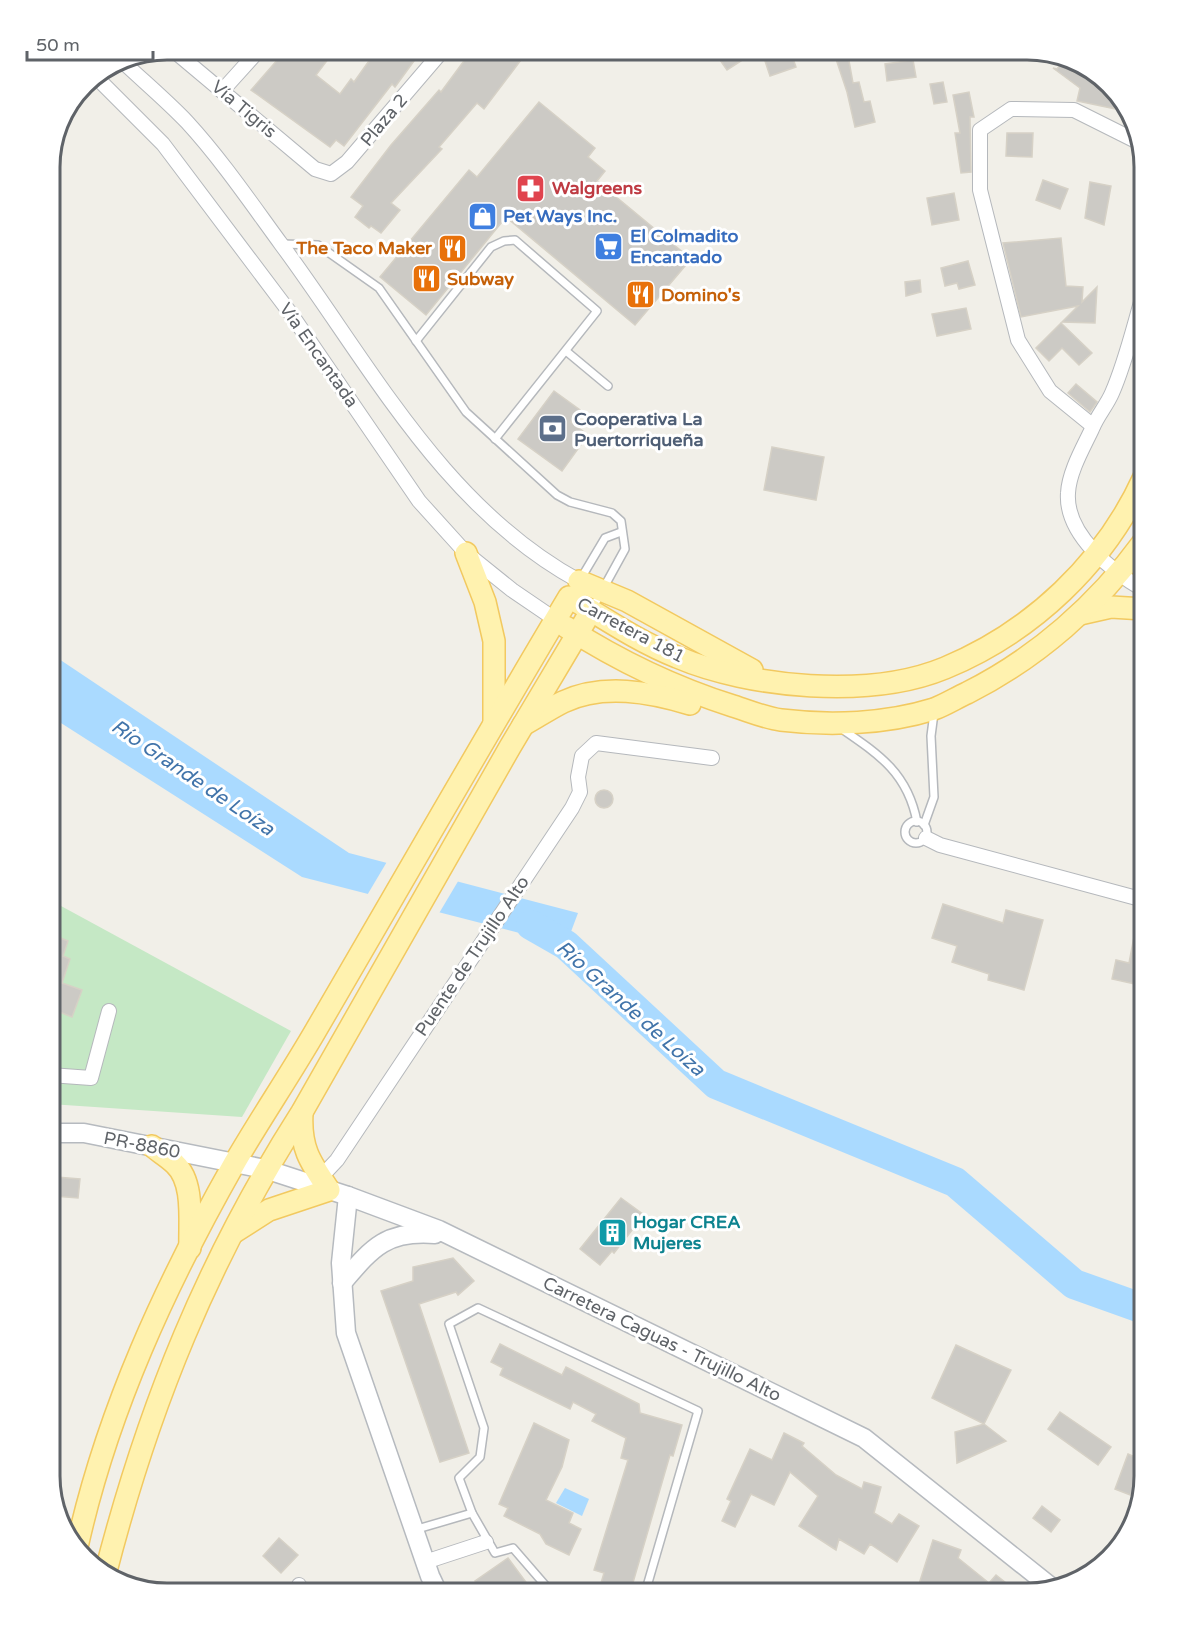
<svg xmlns="http://www.w3.org/2000/svg" width="1194" height="1643" font-family="'Varela Round',sans-serif">
<rect width="100%" height="100%" fill="#f1efe8"/>
<!-- green -->
<polygon fill="#c5e8c5" points="50,900 291,1031 242,1117 50,1104"/>
<!-- water -->
<g fill="#aadaff">
<polygon points="50,653 349,853 578,913 566,945 302,877 50,716"/>
<polygon points="565,1488 589,1499 582,1516 556,1503"/>
</g>
<!-- pier -->
<polygon fill="#f1efe8" points="388,860 460,878 438,915 366,897"/>
<g fill="none" stroke-linecap="round" stroke-linejoin="round">
<!-- river -->
<polyline stroke="#aadaff" stroke-width="30" points="531,925 566,945 716,1084 955,1182 1074,1284 1144,1309"/>
</g>
<!-- building -->
<g fill="#cccac5" stroke="#d6d1c6" stroke-width="1.5">
<polygon points="286,50 335,50 316,75 340,94 351,79 354,82 376,51 422,50 395,87 392,84 344,146 336,140 330,147 251,90"/>
<polygon points="472,50 515,50 524,56 484,109 477,103 439,147 442,149 391,203 400,210 381,233 371,226 369,228 355,217 363,206 351,197 391,145 439,90 441,92"/>
<polygon points="713,50 758,50 727,70"/>
<polygon points="776,50 790,50 796,67 770,76 763,55"/>
<polygon points="833,50 847,50 853,83 859,82 864,102 870,101 875,122 855,127 847,92"/>
<polygon points="1064,59 1079,63 1073,72 1098,77 1118,98 1116,109 1077,101 1080,88 1053,68 1057,69"/>
<polygon points="913,60 916,77 887,81 885,64"/>
<polygon points="943,82 947,102 934,104 930,84"/>
<polygon points="969,92 974,117 970,117 971,172 961,173 955,133 960,133 953,95"/>
<polygon points="539,102 595,148 588,157 605,171 597,181 691,259 635,325 506,217 426,315 380,277 469,170 477,177"/>
<polygon points="1007,133 1033,133 1032,157 1006,156"/>
<polygon points="1043,180 1068,189 1060,209 1036,200"/>
<polygon points="1090,182 1111,186 1104,225 1085,218"/>
<polygon points="954,193 959,220 932,225 927,198"/>
<polygon points="1061,238 1066,286 1083,287 1082,302 1097,287 1095,323 1062,322 1078,306 1021,317 1003,243"/>
<polygon points="968,261 975,285 959,289 957,283 945,286 941,268"/>
<polygon points="920,280 921,292 906,296 905,282"/>
<polygon points="966,308 971,329 937,336 932,314"/>
<polygon points="1061,323 1092,353 1079,365 1062,348 1049,361 1036,348"/>
<polygon points="1076,384 1097,402 1090,412 1068,393"/>
<polygon points="554,391 580,410 571,422 588,435 562,471 518,439"/>
<polygon points="772,447 824,457 816,500 764,490"/>
<circle cx="604" cy="799" r="9"/>
<polygon points="943,904 1003,923 1006,910 1043,920 1024,990 988,980 989,974 952,962 957,946 932,938"/>
<polygon points="1138,916 1144,917 1144,986 1112,979 1116,960 1129,963"/>
<polygon points="50,934 68,941 63,956 70,959 62,983 82,990 72,1017 52,1009 50,1011"/>
<polygon points="56,1177 80,1179 78,1198 54,1196"/>
<polygon points="621,1198 644,1215 614,1253 612,1251 600,1265 580,1249"/>
<polygon points="453,1258 474,1281 458,1295 456,1292 419,1304 469,1453 440,1462 381,1291 413,1281 413,1267"/>
<polygon points="500,1344 562,1375 566,1367 639,1404 640,1413 682,1425 673,1456 670,1455 630,1593 598,1593 604,1573 594,1570 628,1460 621,1458 626,1438 592,1421 596,1414 573,1402 570,1409 500,1375 503,1368 491,1362"/>
<polygon points="956,1345 1011,1370 984,1424 932,1398"/>
<polygon points="1060,1412 1111,1447 1098,1465 1048,1429"/>
<polygon points="534,1423 569,1440 562,1467 546,1500 573,1513 569,1523 581,1529 569,1555 546,1544 540,1534 504,1516 508,1508 499,1504"/>
<polygon points="984,1424 1006,1441 957,1463 955,1432"/>
<polygon points="784,1433 804,1443 802,1446 836,1475 862,1489 864,1482 881,1487 874,1513 892,1524 899,1514 919,1526 897,1562 870,1544 864,1554 839,1539 836,1550 799,1526 818,1496 790,1472 774,1505 751,1494 735,1527 722,1521 731,1501 727,1499 750,1449 772,1460"/>
<polygon points="1128,1454 1144,1461 1144,1476 1138,1498 1115,1489"/>
<polygon points="1042,1506 1060,1520 1051,1532 1033,1518"/>
<polygon points="279,1538 298,1555 281,1573 263,1556"/>
<polygon points="933,1540 961,1550 958,1558 989,1583 996,1575 1010,1586 1004,1593 948,1593 919,1584"/>
<polygon points="508,1558 534,1593 483,1593 475,1581"/>
</g>
<g fill="none" stroke-linecap="round" stroke-linejoin="round">
<defs>
<g id="lane">
<polyline points="281,244 318,245 379,288 466,412 557,495 570,502 612,513 621,521 625,549 592,609"/>
<polyline points="416,341 491,247 504,241 515,240 597,311 495,439"/>
<polyline points="566,351 608,386"/>
<polyline points="580,580 605,538 621,532"/>
<path d="M 842,729 C 880,755 908,774 917,822"/>
<circle cx="916" cy="832" r="11"/>
<polyline points="924,825 934,797 931,736 934,713"/>
<polyline points="414,1530 472,1513"/>
<polyline points="552,1593 513,1548 495,1553 472,1513 459,1478 480,1457 484,1428 449,1324 478,1308 698,1411 645,1593"/>
</g>
<g id="street">
<polyline points="173,50 315,169 331,174 347,162 443,50"/>
<path d="M 121,60 C 142,80 166,100 187,122 C 221,159 251,203 281,244 C 370,364 443,507 579,581"/>
<polyline points="95,76 163,144 291,314 419,501 466,553 512,590 556,620"/>
<polyline points="222,91 259,50"/>
<polyline points="1093,426 1050,391 1018,340 980,190 980,130 1011,109 1074,110 1138,142"/>
<path d="M 1144,590 C 1113,572 1065,535 1068,493 C 1069,472 1083,448 1092,429 C 1097,416 1107,405 1112,393 C 1126,361 1134,325 1144,292"/>
<polyline points="926,838 940,845 1144,900"/>
<polyline points="50,1075 91,1078 109,1011"/>
<polyline points="321,1177 337,1160 572,808 580,792 578,777 582,756 596,743 712,758"/>
<polyline points="425,1562 486,1542"/>
<polyline points="299,1585 303,1593"/>
</g>
<g id="secondary">
<polyline points="50,1133 84,1133 265,1169 348,1196 439,1230 864,1438 1051,1587"/>
<polyline points="348,1196 341,1263 346,1333 430,1576 438,1593"/>
<path d="M 342,1283 C 372,1248 386,1230 435,1234"/>
</g>
<g id="primary">
<polyline points="466,553 485,602 494,641 494,722"/>
<polyline points="579,581 627,601 752,670"/>
<polyline points="1080,614 1111,607 1144,609"/>
<path d="M 566,627 C 619,661 673,687 733,706 C 749,711 765,718 781,720 C 830,726 886,724 934,709 C 945,705 956,698 967,693 C 1037,658 1098,604 1144,541"/>
<path d="M 523,725 C 536,718 549,709 563,702 C 603,683 650,692 690,704"/>
<path d="M 152,1146 C 159,1152 168,1157 175,1164 C 195,1183 189,1222 190,1248"/>
<path d="M 233,1233 L 269,1210 L 329,1190 C 310,1162 300,1148 302,1113"/>
<path d="M 77,1547 C 107,1411 166,1284 234,1164 C 260,1119 290,1075 316,1030 C 400,886 483,741 569,597 C 604,618 639,642 677,657 C 750,688 870,699 945,668 C 1032,632 1105,563 1144,477"/>
<path d="M 105,1575 C 148,1407 208,1259 302,1112 L 510,747 L 591,611"/>
</g>
</defs>
<!-- lane casing -->
<use href="#lane" stroke="#b5b8bc" stroke-width="10"/>
<!-- street casing -->
<use href="#street" stroke="#b5b8bc" stroke-width="16"/>
<!-- secondary casing -->
<use href="#secondary" stroke="#b6babf" stroke-width="21"/>
<!-- primary casing -->
<use href="#primary" stroke="#f2c960" stroke-width="24"/>
<!-- lane -->
<use href="#lane" stroke="#fff" stroke-width="7"/>
<!-- street -->
<use href="#street" stroke="#fff" stroke-width="14"/>
<!-- secondary -->
<use href="#secondary" stroke="#fff" stroke-width="18"/>
<!-- primary -->
<use href="#primary" stroke="#fff2af" stroke-width="21"/>
</g>
<!-- icons -->
<defs>
<symbol id="pharmacy-square" viewBox="-11 -11 22 22"><rect x="-9" y="-9" width="18" height="18" rx="4" fill="#e0444e" stroke="#fff"/><path d="M-2-6h4v4h4v4h-4v4h-4v-4h-4v-4h4Z" fill="#fff"/></symbol>
<symbol id="shop-square" viewBox="-11 -11 22 22"><rect x="-9" y="-9" width="18" height="18" rx="4" fill="#3f7fe0" stroke="#fff"/><path d="M-5-2.5h2.3a2.7 3.5 0 0 1 5.4 0H5L5.5 6h-11ZM-1.5-2.5h3a1.5 2.3 0 0 0-3 0Z" fill="#fff"/></symbol>
<symbol id="supermarket-square" viewBox="-11 -11 22 22"><rect x="-9" y="-9" width="18" height="18" rx="4" fill="#3f7fe0" stroke="#fff"/><path d="M-6-5.5h2.5l.6 2H6L4.5 2H-2.5L-4.4-4H-6ZM-1.5 3.2a1.3 1.3 0 1 0 .1 0ZM3 3.2a1.3 1.3 0 1 0 .1 0Z" fill="#fff"/></symbol>
<symbol id="restaurant-square" viewBox="-11 -11 22 22"><rect x="-9" y="-9" width="18" height="18" rx="4" fill="#e8710a" stroke="#fff"/><path d="M-5-6h1v4h1v-4h1v4h1v-4h1v5L-1.5 .5V6h-2V.5L-5-1ZM5-6V6H3V1.5H1.5Q1.5-4 5-6Z" fill="#fff"/></symbol>
<symbol id="bank-square" viewBox="-11 -11 22 22"><rect x="-9" y="-9" width="18" height="18" rx="4" fill="#5c6f8a" stroke="#fff"/><path d="M-6-4H6V4H-6ZM0-2.3a2.3 2.3 0 1 0 0 4.6a2.3 2.3 0 1 0 0-4.6Z" fill="#fff"/></symbol>
<symbol id="building-square" viewBox="-11 -11 22 22"><rect x="-9" y="-9" width="18" height="18" rx="4" fill="#0f9aa8" stroke="#fff"/><path d="M-4-6H4V6H1V3H-1V6H-4ZM-2.5-4.3h1.7v1.8h-1.7ZM.8-4.3h1.7v1.8H.8ZM-2.5-1h1.7V.8h-1.7ZM.8-1h1.7V.8H.8Z" fill="#fff"/></symbol>
</defs>
<g fill-rule="evenodd">
<use href="#pharmacy-square" x="514" y="172" width="33" height="33"/>
<use href="#shop-square" x="466" y="200" width="33" height="33"/>
<use href="#supermarket-square" x="592" y="230" width="33" height="33"/>
<use href="#restaurant-square" x="436" y="232" width="33" height="33"/>
<use href="#restaurant-square" x="410" y="262" width="33" height="33"/>
<use href="#restaurant-square" x="624" y="278" width="33" height="33"/>
<use href="#bank-square" x="536" y="412" width="33" height="33"/>
<use href="#building-square" x="596" y="1216" width="33" height="33"/>
</g>
<g text-anchor="middle" stroke-width="6" stroke-linejoin="round" paint-order="stroke">
<!-- street labels -->
<g font-size="18" fill="#5f6368" stroke="#fff">
<text transform="translate(244 109) rotate(40)" y="6">Vía Tigris</text>
<text transform="translate(384 120) rotate(-50)" y="6">Plaza 2</text>
<text transform="translate(319 355) rotate(55)" y="6">Vía Encantada</text>
<text transform="translate(631 630) rotate(28)" y="6">Carretera 181</text>
<text transform="translate(472 956) rotate(-56)" y="6">Puente de Trujillo Alto</text>
<text transform="translate(142 1145) rotate(11)" y="6">PR-8860</text>
<text transform="translate(662 1339) rotate(26)" y="6">Carretera Caguas - Trujillo Alto</text>
</g>
<!-- health labels -->
<g font-size="18" font-weight="bold" fill="#be3a42" stroke="#fff" text-anchor="start">
<text x="552" y="194">Walgreens</text>
</g>
<!-- shop labels -->
<g font-size="18" font-weight="bold" fill="#366cbe" stroke="#fff" text-anchor="start">
<text x="503" y="222">Pet Ways Inc.</text>
<text x="630" y="242">El Colmadito<tspan x="630" dy="21">Encantado</tspan></text>
</g>
<!-- food labels -->
<g font-size="18" font-weight="bold" fill="#c56008" stroke="#fff" text-anchor="start">
<text x="432" y="254" text-anchor="end">The Taco Maker</text>
<text x="447" y="285">Subway</text>
<text x="661" y="301">Domino's</text>
</g>
<!-- service labels -->
<g font-size="18" font-weight="bold" fill="#4e5e75" stroke="#fff" text-anchor="start">
<text x="574" y="425">Cooperativa La<tspan x="574" dy="21">Puertorriqueña</tspan></text>
</g>
<!-- culture labels -->
<g font-size="18" font-weight="bold" fill="#0d838f" stroke="#fff" text-anchor="start">
<text x="633" y="1228">Hogar CREA<tspan x="633" dy="21">Mujeres</tspan></text>
</g>
<!-- water labels -->
<g font-size="20" font-style="italic" fill="#4174aa" stroke="#fff">
<text transform="translate(193 777) rotate(34)" y="7">Río Grande de Loíza</text>
<text transform="translate(631 1008) rotate(42)" y="7">Río Grande de Loíza</text>
</g>
</g>
<!-- crop -->
<path d="M0 0H1194V1643H0ZM167 60H1027A107 107 0 0 1 1134 167V1476A107 107 0 0 1 1027 1583H167A107 107 0 0 1 60 1476V167A107 107 0 0 1 167 60Z" fill="#fff" fill-rule="evenodd"/>
<path fill="none" stroke="#5f6368" stroke-width="3" d="M167 60H1027A107 107 0 0 1 1134 167V1476A107 107 0 0 1 1027 1583H167A107 107 0 0 1 60 1476V167A107 107 0 0 1 167 60Z"/>
<!-- scale -->
<path d="M27 51v9h126v-9" fill="none" stroke="#5f6368" stroke-width="3"/>
<text x="36" y="51" font-size="18" fill="#5f6368" stroke="#ffffff" stroke-width="4.5" paint-order="stroke">50 m</text>
</svg>
